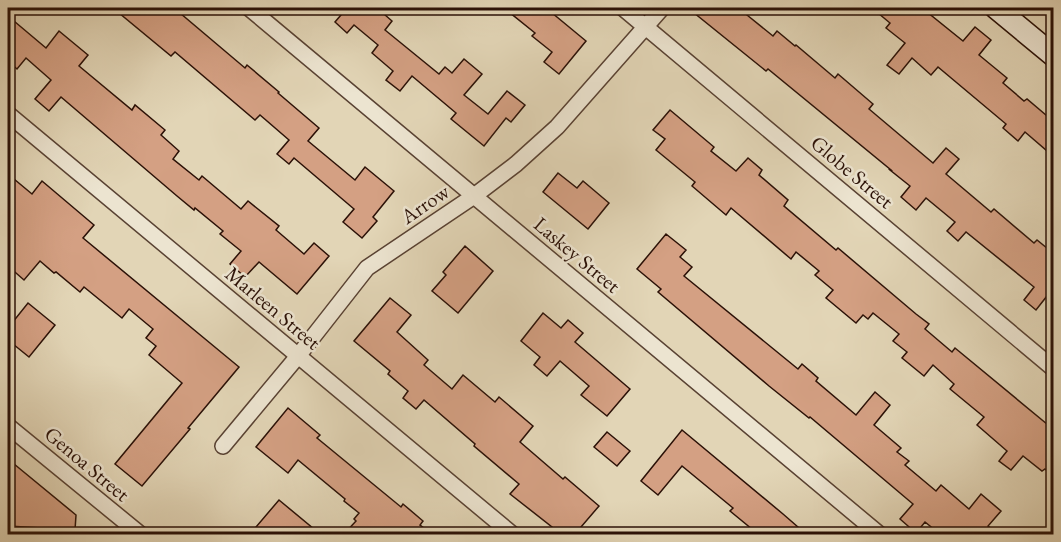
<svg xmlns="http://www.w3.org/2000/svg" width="1061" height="542" font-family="'EB Garamond',serif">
<rect width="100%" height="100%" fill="#e2d5b6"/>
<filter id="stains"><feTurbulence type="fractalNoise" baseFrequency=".00333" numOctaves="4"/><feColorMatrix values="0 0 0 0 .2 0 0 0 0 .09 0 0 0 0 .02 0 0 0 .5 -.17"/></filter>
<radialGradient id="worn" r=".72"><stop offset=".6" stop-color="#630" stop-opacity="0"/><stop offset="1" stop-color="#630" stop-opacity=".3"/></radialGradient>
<!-- building -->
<g fill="#d4a083" stroke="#2b1107" stroke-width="1.5">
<polygon points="113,8 174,8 245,68 247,65 279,92 278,93 319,128 308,141 355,180 365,167 394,191 373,217 377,221 362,238 343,222 354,209 294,158 289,164 277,154 289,140 260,115 255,120 175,52 171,56"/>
<polygon points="347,8 377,8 392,21 385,30 439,74 445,67 452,73 464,59 482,74 464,95 488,114 507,91 525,105 511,122 506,118 484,146 451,119 456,113 412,76 400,91 386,80 393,71 372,53 378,45 354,25 347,33 335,22"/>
<polygon points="504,8 546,8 586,41 559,74 544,62 552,52 532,36 535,33"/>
<polygon points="688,8 754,8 747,15 773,36 777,31 795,46 796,45 835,78 838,74 873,104 869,109 933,163 946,148 959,159 946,174 991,212 994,209 1034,243 1037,240 1053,253 1053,302 1047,296 1036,310 1024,300 1034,287 966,232 958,241 947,231 955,222 926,198 916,210 901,197 910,186 890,170 891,170 768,69 766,71"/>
<polygon points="872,8 922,8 963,41 975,27 991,40 979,55 1007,78 1003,83 1024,101 1027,99 1053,121 1053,156 1025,132 1018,141 1003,128 1006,124 938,67 931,75 912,58 899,74 887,65 905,43 886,28 890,23"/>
<polygon points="8,16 46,48 59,31 88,55 79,66 132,110 135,105 165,130 161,135 179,151 173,159 199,180 202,176 241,209 248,201 279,226 276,230 304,254 314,243 329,256 297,294 259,262 245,277 230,264 241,251 220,234 223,231 195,208 194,210 177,196 61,97 49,111 35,99 51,80 26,58 17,69 8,61"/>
<polygon points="670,110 714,147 711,151 736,171 748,158 762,170 759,175 788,200 784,206 836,250 838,248 916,314 929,324 925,329 952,352 955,348 1053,429 1053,476 1045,469 1042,471 1023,456 1011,470 999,461 1007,451 977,425 984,417 950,389 954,384 933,365 924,376 902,358 907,352 893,341 899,334 873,313 868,319 863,315 856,323 826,298 833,290 815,275 819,271 796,252 791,259 731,208 726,215 692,186 695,182 656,150 665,139 653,130"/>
<polygon points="558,173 577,188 583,181 609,203 588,229 543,192"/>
<polygon points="8,174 32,194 42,181 94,225 83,238 239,367 188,428 190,429 142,486 115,464 182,383 149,355 156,346 146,338 153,329 129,309 122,318 84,287 80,292 56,272 54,273 40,261 24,280 8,266"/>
<polygon points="666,234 686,250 680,257 692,267 684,276 798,369 802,364 818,378 816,381 856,415 875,392 890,405 874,425 901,448 897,452 909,461 905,465 936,491 941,485 969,509 981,494 1001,511 988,526 999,534 940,534 925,522 916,533 900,519 913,504 810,417 809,418 769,386 658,292 661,289 637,269"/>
<polygon points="465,246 493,271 458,313 432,291 446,275 443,272"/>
<polygon points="390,298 411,315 397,332 428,360 424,365 452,389 463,375 495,402 499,397 533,426 520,442 563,479 565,477 599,506 575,534 561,534 510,494 519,484 474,446 475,444 424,400 416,409 403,398 408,391 388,374 390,371 354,341"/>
<polygon points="28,303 55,325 29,357 8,340 8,328"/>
<polygon points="543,313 561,328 568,320 583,333 575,342 630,389 607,416 581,395 589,386 560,361 547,376 534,365 540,357 521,341"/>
<polygon points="288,408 320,435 317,438 401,507 403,504 423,521 420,525 432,534 344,534 356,521 354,519 359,513 344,501 345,499 298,460 288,473 256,447"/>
<polygon points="682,430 783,514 806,534 758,534 730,511 733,508 682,466 658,495 641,481"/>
<polygon points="607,432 630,451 617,466 594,447"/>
<polygon points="8,459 76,515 75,530 8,526"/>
<polygon points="279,500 320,534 250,534"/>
</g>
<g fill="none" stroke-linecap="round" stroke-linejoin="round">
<defs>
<g id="street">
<polyline points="249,8 879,534"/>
<polyline points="623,8 1054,369"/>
<polyline points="8,114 512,534"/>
<polyline points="8,426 140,534"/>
<polyline points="223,446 298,356 367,268 474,196 516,164 557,127 662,8"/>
</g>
<polyline id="secondary" points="996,8 1054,56"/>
</defs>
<!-- street casing -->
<use href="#street" stroke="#594233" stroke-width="18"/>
<!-- secondary casing -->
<use href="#secondary" stroke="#2b1107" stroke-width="24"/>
<!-- street -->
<use href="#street" stroke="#ece4d0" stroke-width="15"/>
<!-- secondary -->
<use href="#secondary" stroke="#ece4d0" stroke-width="21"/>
</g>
<g text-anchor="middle" stroke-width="5" stroke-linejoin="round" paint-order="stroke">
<!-- street labels -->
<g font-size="21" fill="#2b1107" stroke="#ece4d0">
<text transform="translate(852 172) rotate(40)" y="7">Globe Street</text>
<text transform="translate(425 204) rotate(-34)" y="7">Arrow</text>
<text transform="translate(577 255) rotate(40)" y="7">Laskey Street</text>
<text transform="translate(273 308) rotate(40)" y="7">Marleen Street</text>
<text transform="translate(87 464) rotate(40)" y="7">Genoa Street</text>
</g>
</g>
<!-- margin -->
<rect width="1061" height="542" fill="none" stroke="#e2d5b6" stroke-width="30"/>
<rect x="9" y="9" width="1043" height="524" fill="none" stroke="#2b1107" stroke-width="3"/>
<rect x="15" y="15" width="1031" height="512" fill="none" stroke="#2b1107" stroke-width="1.5"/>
<rect width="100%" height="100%" filter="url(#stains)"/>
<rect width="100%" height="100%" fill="url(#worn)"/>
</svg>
